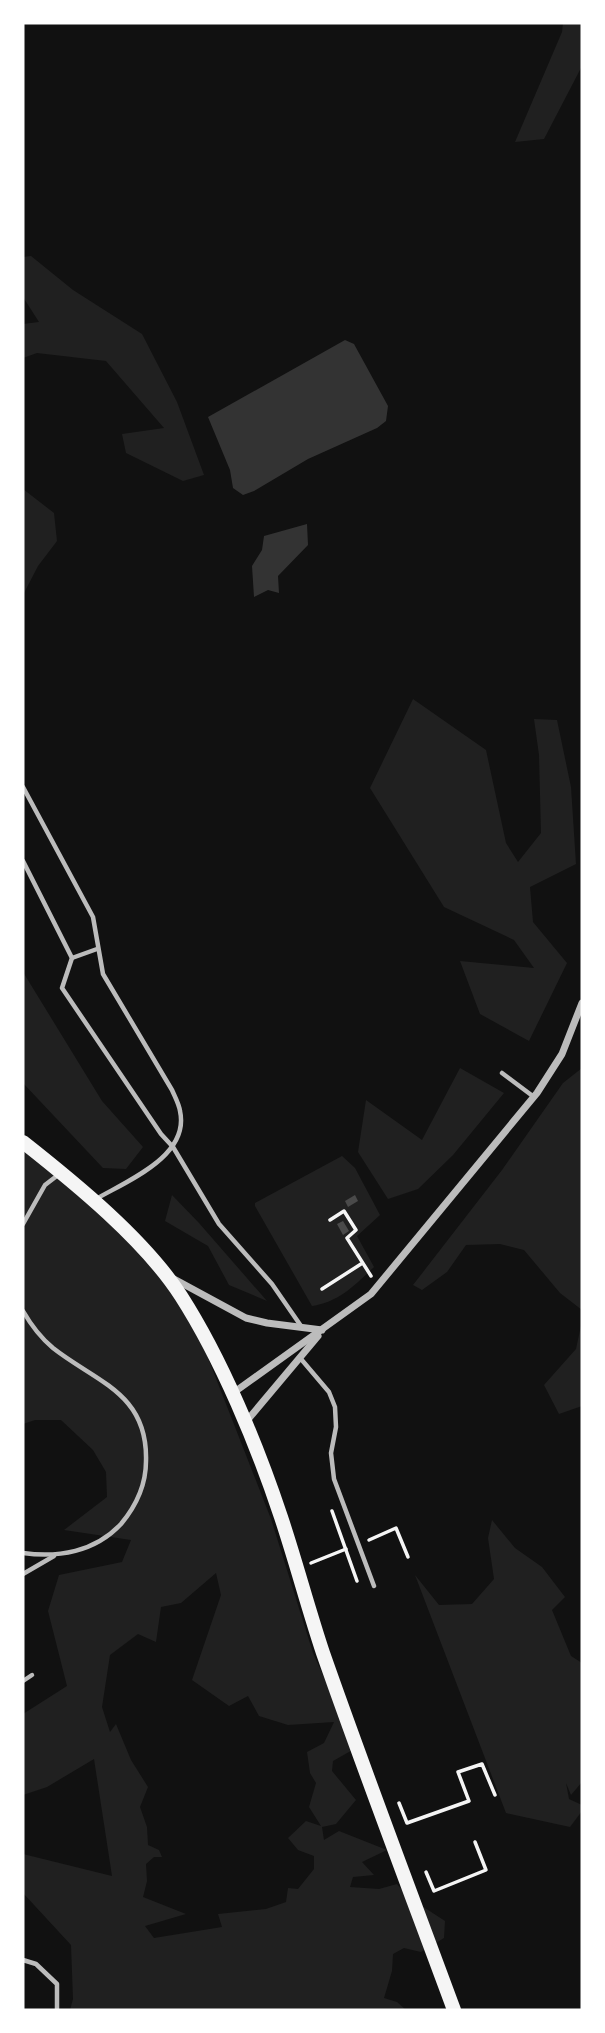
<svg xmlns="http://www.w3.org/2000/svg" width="605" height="2033" font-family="Ubuntu,sans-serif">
<rect width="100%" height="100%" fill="#111"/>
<!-- green -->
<g fill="#202020" fill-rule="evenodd">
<polygon points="563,23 582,23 582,66 544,139 515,142 562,32"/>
<polygon points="31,256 73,290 142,334 177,402 204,475 183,481 126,453 122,434 164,428 106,361 37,353 23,358 23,324 39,322 23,297 23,257"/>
<polygon points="23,489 54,513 57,541 38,566 23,595"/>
<polygon points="413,699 486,750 506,843 518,862 541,833 539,755 534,719 557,720 571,787 576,864 530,887 533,922 567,963 529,1041 480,1014 460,961 534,968 514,940 444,907 370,788"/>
<polygon points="23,972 102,1101 143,1147 126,1169 103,1168 23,1083"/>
<polygon points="460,1068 504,1093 453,1155 418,1189 388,1199 358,1152 366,1100 422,1140"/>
<polygon points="582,1068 582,1310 560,1293 524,1250 500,1244 466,1245 447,1272 422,1290 413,1285 502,1170 563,1083"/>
<path d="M 23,1149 L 139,1245 L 192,1317 L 271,1519 L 313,1653 L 356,1748 L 333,1761 L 332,1771 L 356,1800 L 336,1824 L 322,1827 L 324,1840 L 339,1831 L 387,1850 L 362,1862 L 374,1875 L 353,1877 L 350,1887 L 379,1889 L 397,1884 L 408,1897 L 445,1921 L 444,1938 L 421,1952 L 404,1948 L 393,1954 L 392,1971 L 384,1998 L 397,2002 L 406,2010 L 70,2010 L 73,1999 L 71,1945 L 23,1893 L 23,1854 L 112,1876 L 94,1759 L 47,1787 L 23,1795 L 23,1714 L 67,1686 L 48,1611 L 59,1575 L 122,1562 L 131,1540 L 64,1530 L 107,1497 L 106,1472 L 93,1450 L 61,1420 L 35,1420 L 23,1424 ZM 216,1573 L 221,1595 L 192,1680 L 229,1706 L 248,1696 L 259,1716 L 288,1725 L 334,1722 L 324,1743 L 307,1752 L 310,1773 L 316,1783 L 309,1807 L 321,1826 L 306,1821 L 288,1838 L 298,1850 L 314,1856 L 314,1869 L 298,1889 L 288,1888 L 286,1902 L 266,1909 L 218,1914 L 222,1927 L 154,1938 L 145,1926 L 186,1914 L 143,1897 L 147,1881 L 146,1864 L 154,1857 L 162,1857 L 159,1850 L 148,1845 L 147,1827 L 140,1807 L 148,1787 L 131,1760 L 116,1724 L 110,1732 L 102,1707 L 110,1655 L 138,1634 L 156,1642 L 161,1607 L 181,1603 Z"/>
<path d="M 342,1156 L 355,1168 L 380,1215 L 357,1236 L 374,1267 C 355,1285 339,1302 312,1306 L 255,1206 L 255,1203 Z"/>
<polygon points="172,1195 199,1223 267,1301 229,1285 208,1246 165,1221"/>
<polygon points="582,1321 582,1406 559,1414 544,1385 576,1349"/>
<polygon points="492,1520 515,1548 542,1567 565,1597 552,1610 571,1656 582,1663 582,1782 571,1795 566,1783 569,1799 582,1805 582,1811 570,1827 506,1813 415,1575 439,1605 472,1604 494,1579 488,1538"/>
</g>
<!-- water -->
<g fill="#333">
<polygon points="345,340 354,344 388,406 386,421 377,428 308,459 254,491 243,495 233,488 230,470 208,417"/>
<polygon points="307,524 308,545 278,576 279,593 268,590 254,597 252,566 262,550 264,536"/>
</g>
<!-- building -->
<g fill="#4a4a4a">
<polygon points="355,1195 358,1201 348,1207 345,1201"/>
<polygon points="343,1221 349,1231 343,1235 337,1224"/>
</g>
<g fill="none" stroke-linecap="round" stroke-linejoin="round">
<!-- path -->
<g stroke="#f5f5f5" stroke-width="3.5">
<polyline points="330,1220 344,1211 356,1230 347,1238 371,1276"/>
<polyline points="322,1289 361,1264"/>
<polyline points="332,1511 357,1581"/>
<polyline points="369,1540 396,1528 408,1557"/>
<polyline points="311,1563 346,1549"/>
<polyline points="399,1803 407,1823 469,1801 458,1772 482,1764 495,1795"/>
<polyline points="426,1872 434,1891 486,1870 475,1842"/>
</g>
<!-- service -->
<g stroke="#bcbcbc" stroke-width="4.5">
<path d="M 23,787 L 93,917 L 103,974 L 172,1090 C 175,1097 179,1104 180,1111 C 190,1156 127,1181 96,1199"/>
<polyline points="23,861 72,958 62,988 161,1134 173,1147 219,1224 272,1284 301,1326"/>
<polyline points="72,958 97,949"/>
<polyline points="502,1073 534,1097"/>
<polyline points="23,1224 45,1185 58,1175"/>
<path d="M 23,1311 C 31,1325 41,1338 53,1348 C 96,1382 148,1393 146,1461 C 146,1484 136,1506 121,1524 C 95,1552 58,1558 23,1553"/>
<polyline points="301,1359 329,1392 335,1407 336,1427 331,1453 334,1479 374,1586"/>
<polyline points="23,1574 54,1556"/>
<polyline points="23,1681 32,1675"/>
<polyline points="23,1960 36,1964 57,1984 57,2010"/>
</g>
<!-- minor -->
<g stroke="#bcbcbc" stroke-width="7">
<polyline points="174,1279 246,1318 267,1323 322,1330"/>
<polyline points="233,1393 371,1294 537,1093 562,1054 582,1003"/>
<polyline points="245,1423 318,1336"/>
</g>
<!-- primary -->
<path stroke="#f5f5f5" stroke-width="14" d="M 23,1142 C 75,1183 145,1240 181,1296 C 222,1360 257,1445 281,1517 C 296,1562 308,1608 323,1653 C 365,1773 410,1891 454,2010"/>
</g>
<!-- border -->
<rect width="605" height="2033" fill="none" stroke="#ffffff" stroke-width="49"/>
</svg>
